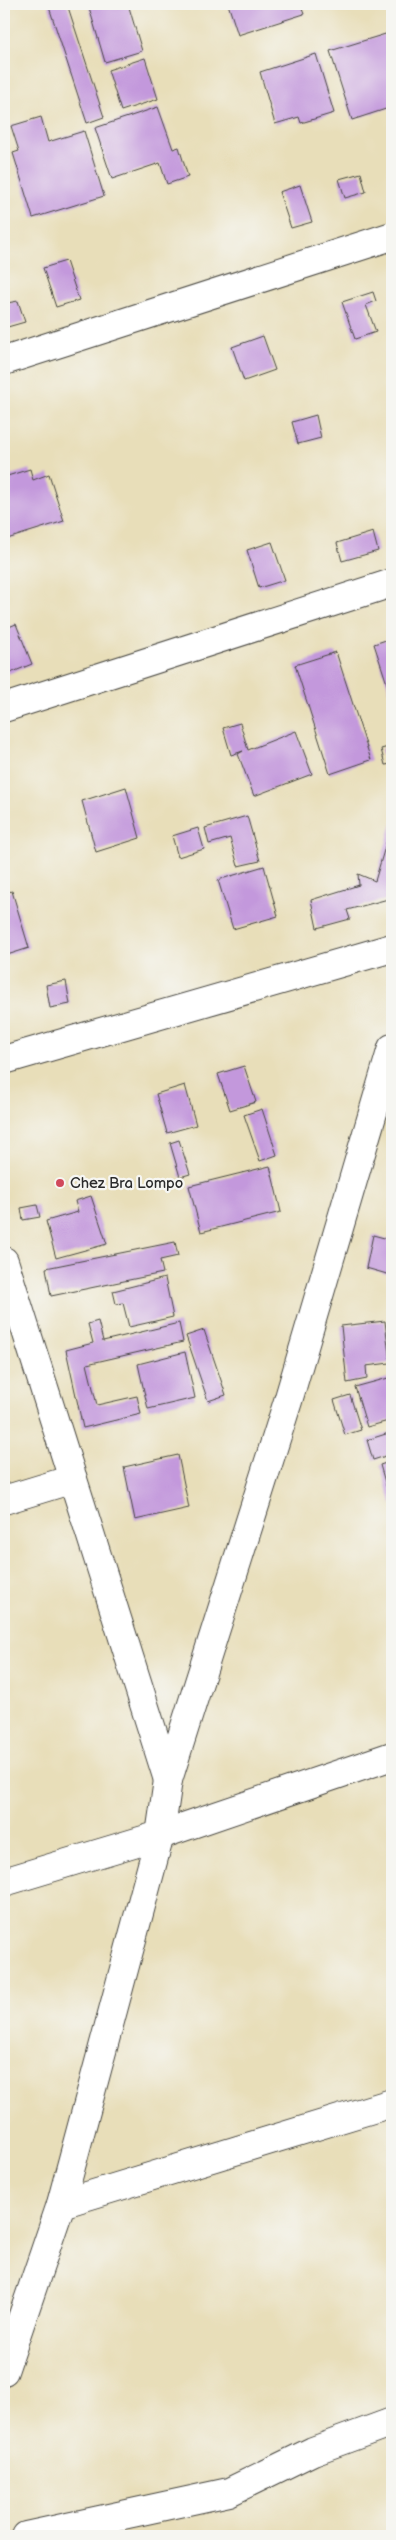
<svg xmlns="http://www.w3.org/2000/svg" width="396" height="2540" font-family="'Balsamiq Sans',sans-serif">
<rect width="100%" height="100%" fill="#f6f6f2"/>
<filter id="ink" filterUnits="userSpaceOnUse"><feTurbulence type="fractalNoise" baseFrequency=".02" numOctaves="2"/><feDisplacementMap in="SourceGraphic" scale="10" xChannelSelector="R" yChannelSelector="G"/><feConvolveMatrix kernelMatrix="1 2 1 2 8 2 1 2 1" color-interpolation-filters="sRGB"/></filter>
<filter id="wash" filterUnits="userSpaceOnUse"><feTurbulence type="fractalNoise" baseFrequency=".0096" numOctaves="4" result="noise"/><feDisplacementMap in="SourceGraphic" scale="20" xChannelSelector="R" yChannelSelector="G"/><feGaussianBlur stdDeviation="1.12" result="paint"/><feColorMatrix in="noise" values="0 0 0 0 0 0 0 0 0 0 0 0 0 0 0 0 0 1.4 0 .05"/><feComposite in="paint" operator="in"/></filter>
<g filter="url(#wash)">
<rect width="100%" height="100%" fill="#e8deb9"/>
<g id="blocks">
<!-- building -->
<g fill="#c398dc">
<polygon points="48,4 67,4 104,117 87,123"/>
<polygon points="88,4 128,4 142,51 105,62"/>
<polygon points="228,4 300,4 304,14 238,35"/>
<polygon points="392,32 392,107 352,120 330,51"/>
<polygon points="316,54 334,113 301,123 299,117 275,124 260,72"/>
<polygon points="145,58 158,99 121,111 108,70"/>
<polygon points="158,107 173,149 179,147 188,177 167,184 160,163 112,179 95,128"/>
<polygon points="41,117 48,142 84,131 104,196 33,218 13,153 19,151 11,126"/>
<polygon points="361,173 366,192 345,198 339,179"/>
<polygon points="300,185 312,222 291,228 279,192"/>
<polygon points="66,261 79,300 56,307 43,268"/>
<polygon points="373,292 376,301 366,305 376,332 355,339 342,302"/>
<polygon points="4,295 7,303 18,301 25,322 4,328"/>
<polygon points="263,336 275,370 244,381 232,347"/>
<polygon points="316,415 321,438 298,444 292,422"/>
<polygon points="30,469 33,480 49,474 64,521 4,540 4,477"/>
<polygon points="373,532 378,551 342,561 337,543"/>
<polygon points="272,542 285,580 259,588 247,550"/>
<polygon points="16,624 32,664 8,674 4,664 4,629"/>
<polygon points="392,638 392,699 374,644"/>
<polygon points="336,652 371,760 330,774 295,665"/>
<polygon points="240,723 248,750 296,731 312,774 254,796 238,754 243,751 231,755 223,728"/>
<polygon points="392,746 392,764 385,765 381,749"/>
<polygon points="126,787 140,838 96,852 82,801"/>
<polygon points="247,816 260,861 238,866 230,838 209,844 205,828"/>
<polygon points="392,823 392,898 347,910 350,919 317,928 311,900 359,885 358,874 375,881"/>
<polygon points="198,828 204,849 178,857 172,836"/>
<polygon points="264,866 278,916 233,929 218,880"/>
<polygon points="12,891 29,948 4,956 4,893"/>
<polygon points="66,981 70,1004 50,1008 46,985"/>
<polygon points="244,1066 256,1102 230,1110 218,1074"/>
<polygon points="185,1085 196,1125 167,1133 156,1094"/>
<polygon points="262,1109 277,1155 260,1161 244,1115"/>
<polygon points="179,1140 190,1174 180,1177 170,1143"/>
<polygon points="270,1166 281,1212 201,1232 189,1186"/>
<polygon points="91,1196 107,1244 56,1258 46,1221 78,1212 75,1201"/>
<polygon points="37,1205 40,1217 23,1220 21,1208"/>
<polygon points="373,1235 392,1240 392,1252 387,1274 366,1268"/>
<polygon points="175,1242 178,1256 160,1260 163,1273 51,1296 46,1268"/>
<polygon points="165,1278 173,1317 129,1327 123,1303 116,1304 113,1291"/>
<polygon points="98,1321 103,1341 179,1323 183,1342 87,1364 97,1405 137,1396 141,1414 83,1428 66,1350 93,1343 88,1324"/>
<polygon points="385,1321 390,1363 366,1366 367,1379 347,1383 341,1326"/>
<polygon points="204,1330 226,1395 208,1401 186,1336"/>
<polygon points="185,1352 195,1398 148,1409 138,1364"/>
<polygon points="392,1377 392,1420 367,1427 355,1387"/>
<polygon points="350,1395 361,1430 345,1435 334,1400"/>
<polygon points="392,1432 392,1454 373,1460 367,1440"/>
<polygon points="178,1455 189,1508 135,1520 124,1467"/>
<polygon points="392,1461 392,1506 380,1465"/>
</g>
</g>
</g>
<g filter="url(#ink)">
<use href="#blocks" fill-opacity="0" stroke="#474640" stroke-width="1"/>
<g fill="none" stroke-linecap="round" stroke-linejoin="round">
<defs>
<g id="street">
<polyline points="4,361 392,236"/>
<polyline points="4,708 392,583"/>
<polyline points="4,1060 392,948"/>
<polyline points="4,1261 168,1780"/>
<polyline points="4,1500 73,1479"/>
<polyline points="4,1882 160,1835 392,1756"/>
<polyline points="61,2204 392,2103"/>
<polyline points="4,2371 61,2204 160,1835 168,1780 288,1401 392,1048"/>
<polyline points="26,2536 229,2492 313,2451 392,2422"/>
</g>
</defs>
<!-- street casing -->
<use href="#street" stroke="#474640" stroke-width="30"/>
<!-- street -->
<use href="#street" stroke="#fff" stroke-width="28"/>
</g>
</g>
<!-- markers -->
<circle fill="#d1495b" stroke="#f6f6f2" stroke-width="2" cx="60" cy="1183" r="5"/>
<g text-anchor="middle" stroke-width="4.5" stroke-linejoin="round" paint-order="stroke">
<!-- poi labels -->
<g font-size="15" fill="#2b2b2b" stroke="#f6f6f2" text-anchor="start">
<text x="70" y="1188">Chez Bra Lompo</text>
</g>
</g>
<!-- margin -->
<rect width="396" height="2540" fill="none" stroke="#f6f6f2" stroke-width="20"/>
</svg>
